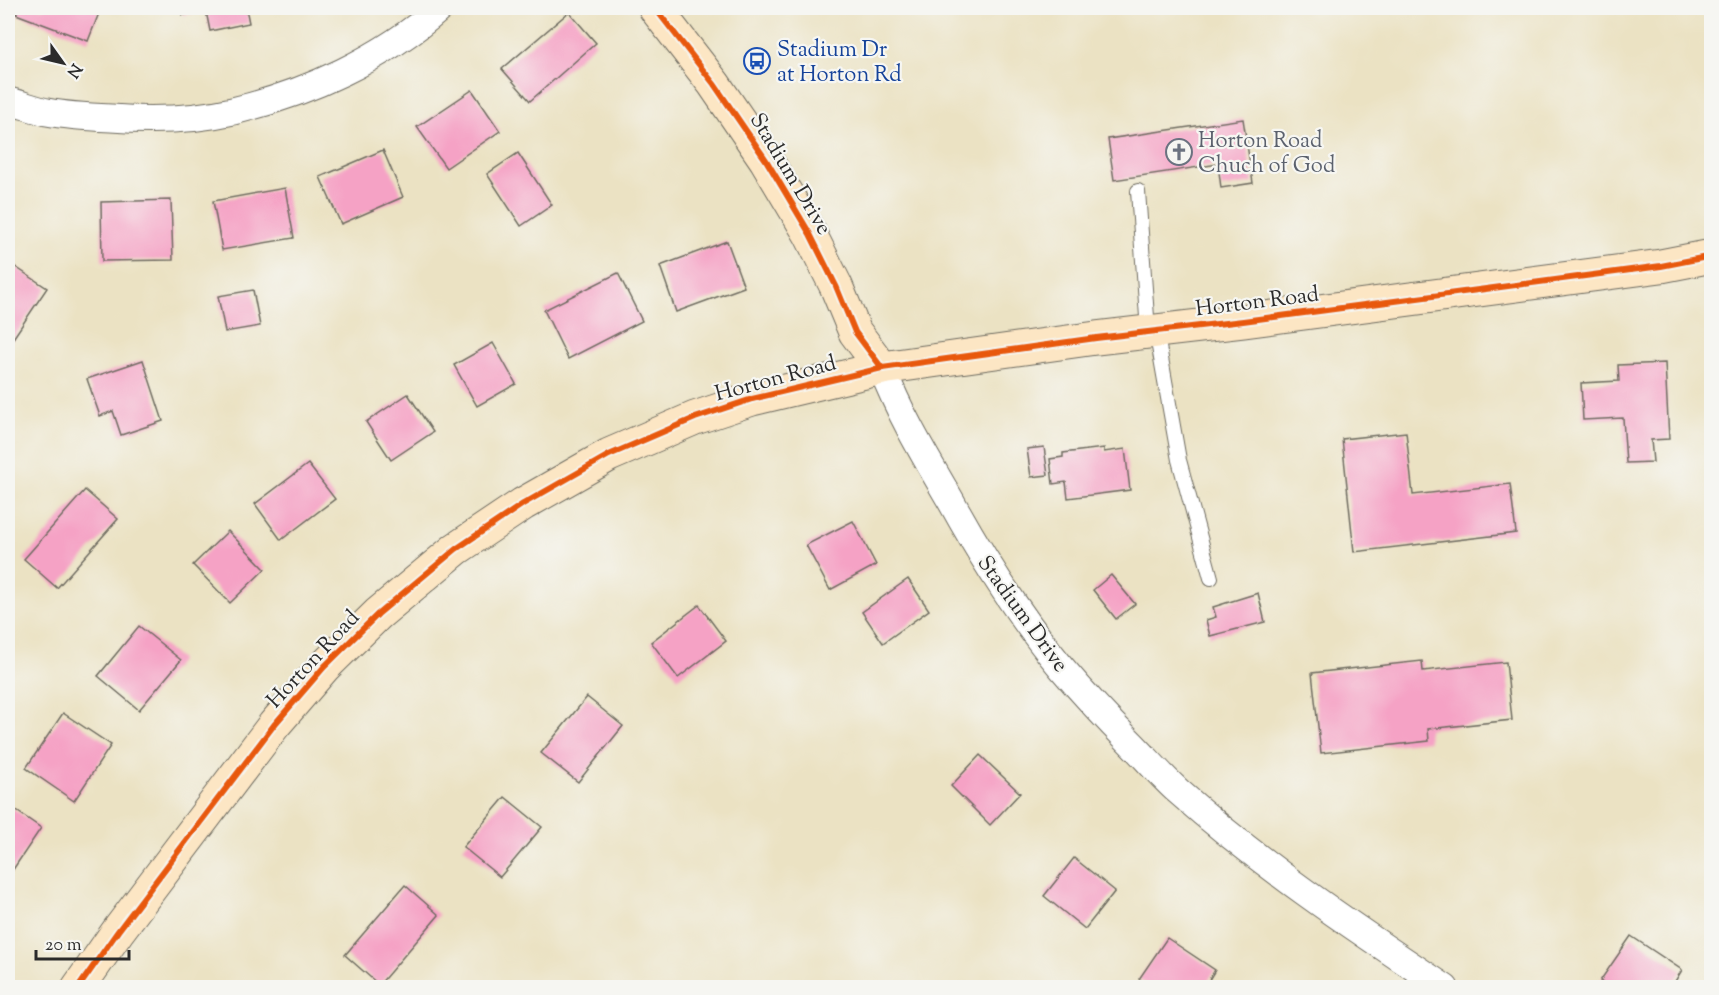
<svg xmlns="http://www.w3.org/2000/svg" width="1719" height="995" font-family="'Sorts Mill Goudy',serif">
<rect width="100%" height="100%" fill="#f6f6f2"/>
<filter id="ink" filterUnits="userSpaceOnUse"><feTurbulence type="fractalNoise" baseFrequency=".0167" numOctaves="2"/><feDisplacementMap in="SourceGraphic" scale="12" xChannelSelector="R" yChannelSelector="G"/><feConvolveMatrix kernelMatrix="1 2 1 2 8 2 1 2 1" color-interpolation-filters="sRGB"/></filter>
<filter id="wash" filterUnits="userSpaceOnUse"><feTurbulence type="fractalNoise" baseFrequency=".008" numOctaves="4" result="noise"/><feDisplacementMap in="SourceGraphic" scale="24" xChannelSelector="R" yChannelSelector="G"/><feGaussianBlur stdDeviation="1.35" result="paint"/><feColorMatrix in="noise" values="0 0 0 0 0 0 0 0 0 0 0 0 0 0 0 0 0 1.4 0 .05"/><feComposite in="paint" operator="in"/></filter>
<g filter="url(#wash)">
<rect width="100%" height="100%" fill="#ebe2c3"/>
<g id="blocks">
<!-- building -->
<g fill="#f5a2c5">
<polygon points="19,8 101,8 88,41 16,14"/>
<polygon points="181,8 246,8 249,23 210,31 206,11 183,15"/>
<polygon points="569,12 596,43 530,101 502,69"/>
<polygon points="472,90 500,131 446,168 417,127"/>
<polygon points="1243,119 1253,183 1221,188 1218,164 1114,180 1108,139"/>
<polygon points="383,150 403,197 341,224 320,177"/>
<polygon points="518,153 552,205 521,226 487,174"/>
<polygon points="285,188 294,238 222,250 213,201"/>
<polygon points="171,200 173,260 102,261 101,202"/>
<polygon points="727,241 744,287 676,312 660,266"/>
<polygon points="8,262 47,288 8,346"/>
<polygon points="618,273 642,321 568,359 544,310"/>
<polygon points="253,290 260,326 225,332 218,296"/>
<polygon points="493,343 516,384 477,406 454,365"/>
<polygon points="143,360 163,421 121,435 113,411 100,416 87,379"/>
<polygon points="1665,363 1669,439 1651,440 1653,462 1626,463 1623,418 1583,420 1581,383 1619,381 1618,365"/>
<polygon points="408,394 433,432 391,460 366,422"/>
<polygon points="1406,432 1413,495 1510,484 1516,533 1354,552 1342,439"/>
<polygon points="1044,447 1048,475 1031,477 1027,449"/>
<polygon points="1104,448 1104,452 1125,449 1130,490 1068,498 1066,482 1053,484 1050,459 1063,457 1063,453"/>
<polygon points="308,464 335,499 281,540 255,504"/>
<polygon points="85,490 118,519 57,588 24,559"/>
<polygon points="853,521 876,565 830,590 806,545"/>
<polygon points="228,531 265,569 230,603 193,565"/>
<polygon points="1111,575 1135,604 1116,619 1093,590"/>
<polygon points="908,579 929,610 883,643 862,612"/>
<polygon points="1258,593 1265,622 1210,636 1206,620 1216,617 1213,607"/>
<polygon points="699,605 726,641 678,678 651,642"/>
<polygon points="139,626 181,660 139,710 98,676"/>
<polygon points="1422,661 1423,671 1506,662 1512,720 1428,729 1429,741 1321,753 1312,673"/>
<polygon points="587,697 623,726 578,782 541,753"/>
<polygon points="63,713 111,745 74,801 26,768"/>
<polygon points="980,755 1020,793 990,825 951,786"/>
<polygon points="505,797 542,827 500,877 463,847"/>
<polygon points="8,805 41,828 8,877"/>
<polygon points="1074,858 1115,891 1085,929 1044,896"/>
<polygon points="405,885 439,915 379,985 345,955"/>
<polygon points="1631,936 1682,970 1671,988 1610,988 1600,981"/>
<polygon points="1167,938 1215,970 1204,988 1152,988 1139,979"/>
</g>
</g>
</g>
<g filter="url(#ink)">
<use href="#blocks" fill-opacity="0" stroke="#6e6b60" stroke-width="1.5"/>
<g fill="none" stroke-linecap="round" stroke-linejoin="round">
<defs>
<g id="lane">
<polyline points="1138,191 1148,331"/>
<polyline points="1156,330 1179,460 1211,578"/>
</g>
<g id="street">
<path d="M 8,101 C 21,104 34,109 47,112 C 68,116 89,117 111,118 C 151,121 194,120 233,111 C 308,93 382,59 440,8"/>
<path d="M 882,368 C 900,415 926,458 951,501 C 983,559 1018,615 1061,667 C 1083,693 1107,719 1131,743 C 1147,759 1162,777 1179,792 C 1261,865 1353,927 1445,988"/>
</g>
<g id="secondary">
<polyline points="655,8 714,84 766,160 810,234 836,286 855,332 882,368"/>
<polyline points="78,988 118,931 274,725 324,667 378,614 456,549 523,504 609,455 695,418 752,399 882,368 1096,338 1243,321 1661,266 1712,256"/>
</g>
</defs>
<!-- lane casing -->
<use href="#lane" stroke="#6e6b60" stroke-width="16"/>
<!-- street casing -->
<use href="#street" stroke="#6e6b60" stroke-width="29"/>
<!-- secondary casing -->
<use href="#secondary" stroke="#6e6b60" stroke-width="35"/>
<!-- lane -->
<use href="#lane" stroke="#fff" stroke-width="14"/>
<!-- street -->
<use href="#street" stroke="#fff" stroke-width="27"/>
<!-- secondary -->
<use href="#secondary" stroke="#fce6c4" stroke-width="33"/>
<defs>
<g id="cycleway">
<polyline points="655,8 714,84 766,160 810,234 836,286 855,332 882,368"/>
<polyline points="78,988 118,931 274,725 324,667 378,614 456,549 523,504 609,455 695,418 752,399 882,368 1096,338 1243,321 1661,266 1712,256"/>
</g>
</defs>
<!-- cycleway casing -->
<use href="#cycleway" stroke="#f6f6f2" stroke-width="10"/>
<!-- cycleway -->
<use href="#cycleway" stroke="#e8590c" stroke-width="6"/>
</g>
</g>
<!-- icons -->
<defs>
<symbol id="bus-ring" viewBox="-11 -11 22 22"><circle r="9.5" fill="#f6f6f2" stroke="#1a4fb4" stroke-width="1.5"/><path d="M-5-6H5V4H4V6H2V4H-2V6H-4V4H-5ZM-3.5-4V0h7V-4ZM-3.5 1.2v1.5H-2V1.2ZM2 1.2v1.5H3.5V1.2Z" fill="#1a4fb4"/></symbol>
<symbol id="church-ring" viewBox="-11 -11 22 22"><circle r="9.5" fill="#f6f6f2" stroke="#6b7280" stroke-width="1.5"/><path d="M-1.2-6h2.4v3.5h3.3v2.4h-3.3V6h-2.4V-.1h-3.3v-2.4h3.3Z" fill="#6b7280"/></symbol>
</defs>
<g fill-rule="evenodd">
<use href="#bus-ring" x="742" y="46" width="30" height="30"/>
<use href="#church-ring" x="1164" y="137" width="30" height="30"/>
</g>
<g text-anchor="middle" stroke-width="4.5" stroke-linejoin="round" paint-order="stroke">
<!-- transit labels -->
<g font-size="22" fill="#164399" stroke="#f6f6f2" text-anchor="start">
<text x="777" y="56">Stadium Dr<tspan x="777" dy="25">at Horton Rd</tspan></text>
</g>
<!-- worship labels -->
<g font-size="22" fill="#5b616d" stroke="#f6f6f2" text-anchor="start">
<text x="1198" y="147">Horton Road<tspan x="1198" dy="25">Chuch of God</tspan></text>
</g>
<!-- street labels -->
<g font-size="22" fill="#2b2b2b" stroke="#f6f6f2">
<text transform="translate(792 173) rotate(59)" y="8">Stadium Drive</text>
<text transform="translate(1257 300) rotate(-7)" y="8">Horton Road</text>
<text transform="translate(775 377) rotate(-15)" y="8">Horton Road</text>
<text transform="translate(1024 613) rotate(54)" y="8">Stadium Drive</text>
<text transform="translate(312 658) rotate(-47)" y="8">Horton Road</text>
</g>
</g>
<!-- margin -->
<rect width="1719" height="995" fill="none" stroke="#f6f6f2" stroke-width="30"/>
<!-- north arrow -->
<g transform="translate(63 63) rotate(124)" stroke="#f6f6f2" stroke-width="4.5" paint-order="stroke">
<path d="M0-4.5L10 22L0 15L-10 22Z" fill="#2b2b2b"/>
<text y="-9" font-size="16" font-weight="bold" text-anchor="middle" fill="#2b2b2b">N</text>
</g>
<!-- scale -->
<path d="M36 950v9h93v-9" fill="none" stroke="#2b2b2b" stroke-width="3"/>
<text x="45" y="950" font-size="18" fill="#2b2b2b" stroke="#f6f6f2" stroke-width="4.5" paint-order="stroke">20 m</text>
</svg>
